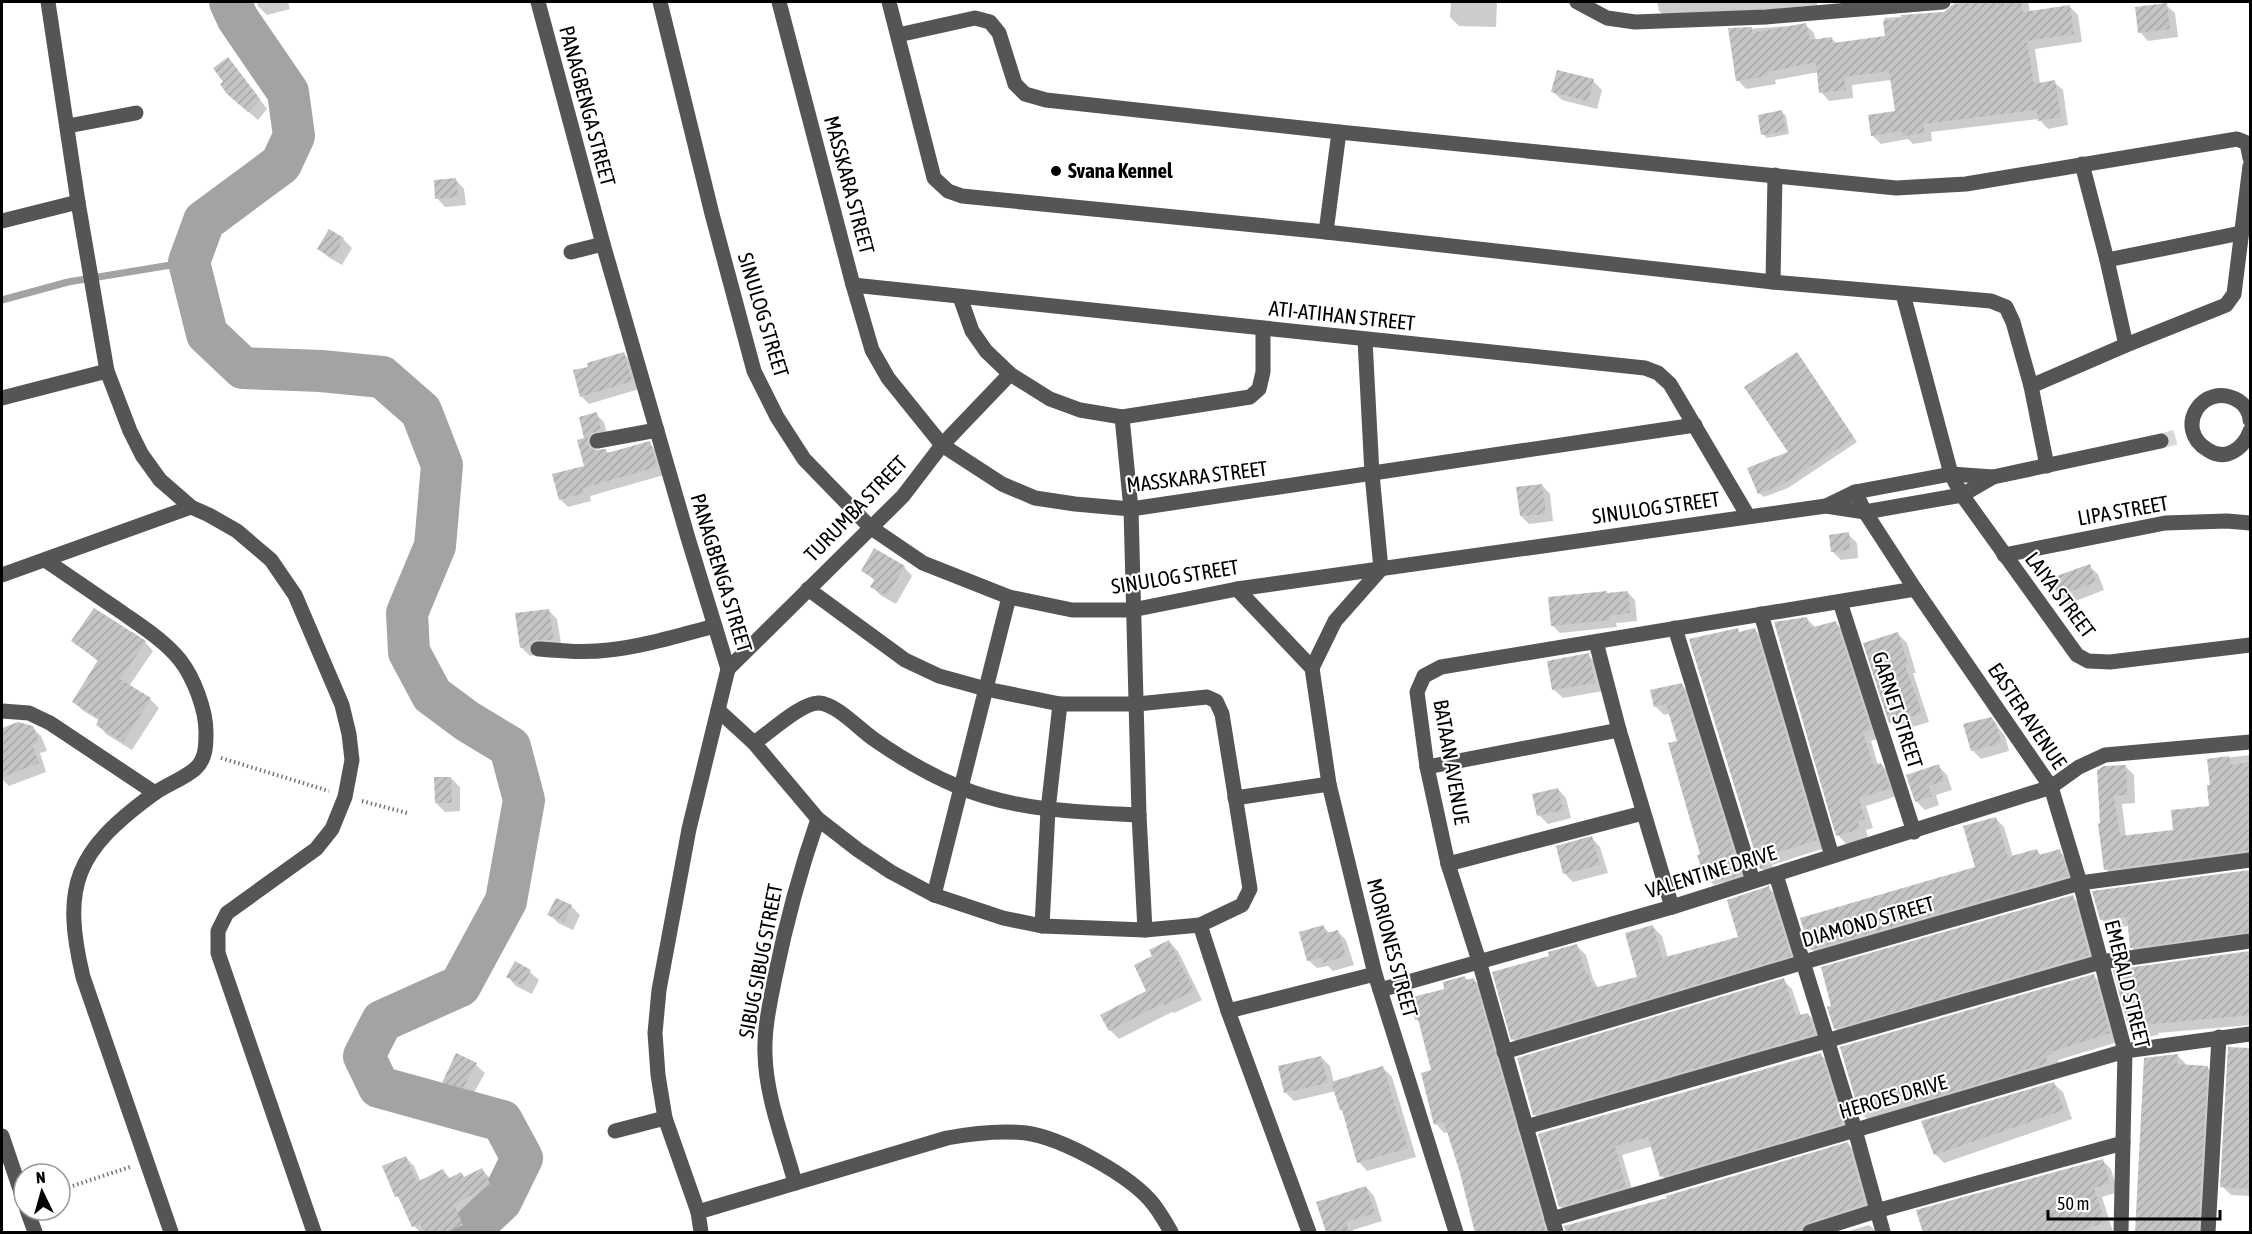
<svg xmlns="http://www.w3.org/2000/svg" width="2252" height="1234" font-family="'Asap Condensed',sans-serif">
<defs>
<pattern id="building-hatch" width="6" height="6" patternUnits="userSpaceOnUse" patternTransform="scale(1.5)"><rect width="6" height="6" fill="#c4c4c4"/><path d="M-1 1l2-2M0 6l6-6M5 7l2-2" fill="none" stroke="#a7a7a7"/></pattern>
</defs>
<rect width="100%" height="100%" fill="#fff"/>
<!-- shadow -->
<g fill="#0003">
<polygon points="257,2 288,2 290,9 267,15 258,6"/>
<polygon points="1451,2 1497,2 1496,27 1459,26 1450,17"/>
<polygon points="1657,2 1817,2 1817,5 1668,19 1659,11"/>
<polygon points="1953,2 2028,2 2030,12 2070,7 2078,15 2082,42 2035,49 2040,84 2054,82 2063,90 2068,125 2048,129 2039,119 1931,132 1932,141 1913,144 1908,139 1881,144 1872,135 1897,112 1891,80 1852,85 1853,98 1829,101 1821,92 1819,72 1775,80 1776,84 1746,89 1738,80 1730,30 1806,25 1814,33 1816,41 1832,39 1837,44 1887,37 1884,18 1944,13 1954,6"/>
<polygon points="2166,5 2175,13 2178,37 2148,41 2140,32"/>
<polygon points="236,68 267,109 258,120 238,103"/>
<polygon points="1593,81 1602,90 1597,109 1562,100 1553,92"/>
<polygon points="1782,112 1786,116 1789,134 1767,138 1763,134"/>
<polygon points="456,180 464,189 466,205 445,207 437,198"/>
<polygon points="329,231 343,239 352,248 342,265 328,257 319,249"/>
<polygon points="624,354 632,362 639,389 589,404 581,396 590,368"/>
<polygon points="1801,358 1857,442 1788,488 1764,497 1759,493 1790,453"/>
<polygon points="596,414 604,422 608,438 598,442 595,451 605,451 609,454 649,443 657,451 664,475 590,496 591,501 568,507 560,499 586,467 586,439"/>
<polygon points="1542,485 1550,494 1553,521 1529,524 1521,516"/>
<polygon points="1848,534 1857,543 1858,558 1841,560 1832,551"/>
<polygon points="2089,566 2098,574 2104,590 2068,604 2059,595"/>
<polygon points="904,567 912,576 896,604 880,595 872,586 875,581 863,570"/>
<polygon points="1627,592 1635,600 1637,621 1616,623 1617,627 1560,633 1552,625"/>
<polygon points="548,610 557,619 562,649 530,656 521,647"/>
<polygon points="1806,618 1815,627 1835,622 1844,631 1879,738 1871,741 1878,765 1881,764 1890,773 1897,796 1866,806 1873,828 1866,830 1868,838 1846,844 1838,835"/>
<polygon points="1754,629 1763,638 1825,848 1772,865 1775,875 1769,877 1761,868 1737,630 1740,633"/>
<polygon points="1898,634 1907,643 1916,673 1913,673 1929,722 1899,731 1891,723 1865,644"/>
<polygon points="73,641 145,642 153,651 129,686 150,699 159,708 132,750 106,734 98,725 100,721 82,710 74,701 99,662"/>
<polygon points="1588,655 1597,664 1603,691 1563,698 1554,690"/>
<polygon points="1681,684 1690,693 1749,884 1732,889 1724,882 1714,885 1705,876 1679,742 1671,713 1664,715 1655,706"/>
<polygon points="1990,718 2005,736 2009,751 1981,759 1972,750"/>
<polygon points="18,723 32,727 41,736 47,751 40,753 46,772 9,786 2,779 2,730"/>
<polygon points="2250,755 2250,859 2114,878 2106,869 2099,825 2125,766 2134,775 2135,803 2122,804 2126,837 2175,831 2211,807 2212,786 2209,760"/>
<polygon points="1938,766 1947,775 1952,790 1936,795 1939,805 1925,810 1916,801"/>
<polygon points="451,778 460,787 460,811 445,812 436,803"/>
<polygon points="1558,789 1566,798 1571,818 1548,824 1539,815"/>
<polygon points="1996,819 2004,827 2013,857 2036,850 2042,856 2059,851 2068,860 2076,885 1820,958 1811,949 1977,868"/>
<polygon points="1592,838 1600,847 1608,873 1573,882 1565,874"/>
<polygon points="2250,871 2250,941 2140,956 2131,947 2129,926 2110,928 2101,919 2094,892"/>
<polygon points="1769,888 1778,897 1799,964 1522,1048 1513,1039 1551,957 1577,946 1586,955 1593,979 1598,988 1639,978 1653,927 1662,936 1668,958 1739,938"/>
<polygon points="2073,897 2081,906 2097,964 1844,1037 1835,1028"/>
<polygon points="556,900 571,906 580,915 573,930 558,923 549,914"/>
<polygon points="1323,926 1330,934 1338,932 1346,940 1354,965 1333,971 1328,966 1317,968 1308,960"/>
<polygon points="1169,942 1178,951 1202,1000 1174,1013 1172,1012 1119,1039 1110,1030 1102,1016 1148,991 1154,957"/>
<polygon points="2250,952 2250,1025 2158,1033 2159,1035 2140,1038 2131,1029 2115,971"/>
<polygon points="515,963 530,972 539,980 532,994 516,986 508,977"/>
<polygon points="2094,976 2103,985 2118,1042 2058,1060 2059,1063 1871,1123 1862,1114"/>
<polygon points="1465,978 1468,981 1473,979 1482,988 1551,1232 1527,1232 1449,1132 1444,1133 1436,1124 1432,1071 1420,1023 1416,1019 1446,990"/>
<polygon points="1783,980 1792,989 1801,1016 1808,1014 1817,1023 1823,1043 1543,1123 1534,1114"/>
<polygon points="2230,1049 2250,1050 2250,1196 2231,1195 2222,1186"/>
<polygon points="1820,1054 1829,1063 1851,1132 1671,1185 1662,1176 1653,1146 1622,1155 1634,1196 1569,1215 1560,1206 1540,1135"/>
<polygon points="457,1055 476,1065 485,1073 472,1096 453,1091 444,1083"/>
<polygon points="2177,1055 2186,1064 2185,1066 2207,1067 2216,1076 2208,1232 2137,1232"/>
<polygon points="1321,1057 1330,1066 1334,1083 1383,1068 1392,1077 1416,1157 1367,1171 1359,1162 1345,1113 1341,1110 1336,1091 1294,1101 1285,1092"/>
<polygon points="2054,1084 2063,1092 2072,1119 1944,1163 1935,1154"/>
<polygon points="1848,1144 1857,1153 1873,1213 1814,1232 1567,1232 1668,1199"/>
<polygon points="406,1158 414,1166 421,1182 443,1171 451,1179 465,1178 481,1169 490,1178 498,1194 462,1212 470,1232 420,1232 414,1226 402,1201 397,1196"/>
<polygon points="2102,1160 2111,1169 2118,1192 2102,1197 2113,1232 1925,1232"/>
<polygon points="1366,1187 1374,1196 1382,1221 1353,1230 1353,1232 1330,1232"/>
<polygon points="1869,1225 1877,1232 1845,1232"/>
</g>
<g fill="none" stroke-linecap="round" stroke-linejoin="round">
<!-- stream -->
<polyline stroke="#a3a3a3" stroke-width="7" points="2,300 68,282 189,262"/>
<!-- river -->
<polyline stroke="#a3a3a3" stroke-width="42" points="230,2 238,19 288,92 294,136 281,164 204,221 189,262 207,334 243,368 321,371 382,377 421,411 442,465 435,546 407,613 409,652 432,695 467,721 510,747 524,800 506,901 460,986 382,1021 364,1056 379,1087 502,1121 522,1158 501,1201 468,1232"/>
</g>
<!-- building -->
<g fill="url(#building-hatch)">
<polygon points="1972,2 2021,2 2023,12 2070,5 2074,34 2027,41 2034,84 2055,80 2061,117 2038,121 2037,110 1923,124 1925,133 1903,136 1902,131 1871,136 1868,115 1895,111 1889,71 1844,77 1846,90 1819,93 1816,62 1768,72 1768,76 1736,81 1728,28 1752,27 1752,33 1806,23 1810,40 1832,37 1833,43 1885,36 1883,21 1902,18 1901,15 1944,12 1952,5"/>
<polygon points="2167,3 2170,29 2138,33 2135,7"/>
<polygon points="228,57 260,99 248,112 227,94 220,84 223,82 213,68"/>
<polygon points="1557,70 1594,79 1588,101 1551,92"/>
<polygon points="1782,110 1786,131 1761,135 1758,115"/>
<polygon points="456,178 458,197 435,199 434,180"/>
<polygon points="329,229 344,238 333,258 317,249"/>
<polygon points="624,352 632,381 580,397 573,370 588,367 587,363"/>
<polygon points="1797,352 1854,438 1783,484 1758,494 1747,468 1788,452 1744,387"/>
<polygon points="597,412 601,430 591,433 588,437 587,442 590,448 594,450 606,449 607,453 650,441 657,467 583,488 584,493 559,500 552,474 584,466 577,440 584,438 579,417"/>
<polygon points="1542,484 1546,514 1520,516 1516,487"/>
<polygon points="1849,532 1850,550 1831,552 1829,535"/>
<polygon points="874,548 905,566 887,596 870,587 875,579 861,571"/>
<polygon points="2090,564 2096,582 2058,596 2051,578"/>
<polygon points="1607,591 1607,593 1628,591 1630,613 1609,616 1610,620 1551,626 1548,597"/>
<polygon points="94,608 146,641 120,679 151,698 123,742 96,725 99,719 72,702 98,660 71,641"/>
<polygon points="549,609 554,640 534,640 529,646 520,648 515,613"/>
<polygon points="1807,617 1810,628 1836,621 1871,730 1863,732 1873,765 1881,763 1890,788 1859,798 1865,819 1858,821 1860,829 1836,836 1774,622"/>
<polygon points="1738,628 1739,632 1755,628 1817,840 1764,857 1767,867 1760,869 1689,639"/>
<polygon points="1898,632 1908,664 1905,665 1922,713 1889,723 1863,643"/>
<polygon points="1589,653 1595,683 1552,690 1547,661"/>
<polygon points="1682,683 1741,875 1722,881 1719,872 1704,877 1697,855 1700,854 1668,743 1677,741 1666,704 1654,707 1650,690"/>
<polygon points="1991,717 1997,725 2001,743 1971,751 1963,724"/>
<polygon points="18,722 33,726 39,742 32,745 39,763 2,777 2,728"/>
<polygon points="2229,756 2231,765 2250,762 2250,850 2104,870 2098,824 2100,823 2097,770 2104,766 2126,765 2127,795 2114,796 2120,836 2173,830 2171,810 2209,806 2207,785 2210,785 2207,759"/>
<polygon points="1939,764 1944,781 1928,786 1932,796 1915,802 1906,775"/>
<polygon points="434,777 451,777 452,803 435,803"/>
<polygon points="1558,788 1563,810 1537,816 1532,794"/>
<polygon points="1996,817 2008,857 2037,849 2039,855 2060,849 2068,876 1810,950 1800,918 1975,867 1963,826"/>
<polygon points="1592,836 1600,865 1563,874 1556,846"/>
<polygon points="2250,870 2250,932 2130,948 2127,917 2100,920 2092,891"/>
<polygon points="1769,886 1791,956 1511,1040 1492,972 1549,956 1548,952 1577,944 1586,974 1588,973 1593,988 1637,977 1625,933 1653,925 1662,958 1738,937 1727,900"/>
<polygon points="2073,895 2089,955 1834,1029 1827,1007 1831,1006 1821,967"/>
<polygon points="556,898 572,905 564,922 547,915"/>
<polygon points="1323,925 1326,933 1338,930 1346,956 1323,963 1322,957 1307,961 1299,932"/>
<polygon points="1169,940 1194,991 1164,1005 1163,1003 1109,1031 1100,1015 1146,991 1134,965 1152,956 1149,950"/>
<polygon points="2250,951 2250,1015 2143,1025 2143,1028 2129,1030 2113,970"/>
<polygon points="515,961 531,970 523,986 506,977"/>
<polygon points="2094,974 2110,1033 2051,1052 2051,1054 2046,1056 2048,1063 1915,1103 1913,1099 1860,1115 1840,1047"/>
<polygon points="1465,976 1466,980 1474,978 1546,1233 1475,1233 1460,1173 1444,1122 1434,1125 1421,1073 1431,1070 1418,1019 1415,1020 1409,998 1444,989 1443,982"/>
<polygon points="1784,978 1796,1016 1808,1013 1815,1034 1533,1115 1517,1058"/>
<polygon points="2228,1047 2250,1048 2249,1189 2220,1187"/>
<polygon points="456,1053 477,1063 463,1088 442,1083"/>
<polygon points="1821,1053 1843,1124 1660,1177 1648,1137 1615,1146 1626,1187 1559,1207 1538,1134"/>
<polygon points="2178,1054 2177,1064 2208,1066 2198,1233 2135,1233 2144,1058"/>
<polygon points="1321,1056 1328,1083 1284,1093 1278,1066"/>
<polygon points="1383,1066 1408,1148 1357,1163 1342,1110 1340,1110 1331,1082"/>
<polygon points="2054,1082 2064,1110 1934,1155 1921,1121"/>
<polygon points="1848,1142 1865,1204 1807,1223 1802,1226 1801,1233 1566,1233 1564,1226 1667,1198 1666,1196"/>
<polygon points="406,1156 417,1182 443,1169 448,1179 461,1172 464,1177 482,1168 491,1185 454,1204 463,1225 445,1233 424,1233 420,1224 412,1227 398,1196 395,1197 382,1166"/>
<polygon points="2103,1159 2110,1183 2094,1188 2105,1223 2081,1230 2082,1233 1923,1233 1916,1210"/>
<polygon points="1366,1186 1375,1213 1346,1222 1349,1232 1326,1232 1316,1202"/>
</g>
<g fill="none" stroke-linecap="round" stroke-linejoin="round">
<!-- minor-tunnel -->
<polyline stroke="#d9d9d9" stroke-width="15" stroke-dasharray="15 8" stroke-linecap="butt" points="2161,441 2180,436"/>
<!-- path -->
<g stroke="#777" stroke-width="4" stroke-dasharray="1.5 3" stroke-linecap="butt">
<polyline points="221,758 329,791"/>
<polyline points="362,801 407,813"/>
<polyline points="60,1190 130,1167"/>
</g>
<!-- minor -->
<g stroke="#555" stroke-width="15">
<polyline points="48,2 78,202 107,371 130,431 142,455 160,480 191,507 209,515 237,531 271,560 295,595 342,705 349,734 352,760 345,797 332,829 316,849 227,913 218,931 218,953 314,1232"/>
<polyline points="538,2 603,244 688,538 728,669 689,829 659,990 655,1033 658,1075 665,1118 698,1212 701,1232"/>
<polyline points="660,2 712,214 754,371 777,417 804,459 870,527 923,563 1009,597 1072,610 1132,610 1237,589 1826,506 1855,492 1951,474 1993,477 2161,441"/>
<polyline points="779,2 853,285 872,350 888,378 942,445 1002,484 1035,498 1075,504 1131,509 1695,425"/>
<polyline points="889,2 934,178 948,191 962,196 1326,232 1773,282 1991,301 2006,307 2013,322 2031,386 2047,466"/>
<polyline points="1577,2 1607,18 1635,22 1766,17 1943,2"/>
<polyline points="898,35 975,18 990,22 999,33 1015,84 1025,94 1046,100 1339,132 1896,188 1966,184 2237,139 2247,143 2250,158"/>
<polyline points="68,126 136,113"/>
<polyline points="2082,164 2107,260 2126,345"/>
<polyline points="2,221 78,202"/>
<polyline points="1326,232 1339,132"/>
<polyline points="571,252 603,244"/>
<polyline points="2107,260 2241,233"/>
<polyline points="1773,282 1775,175"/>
<polyline points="853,285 1645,368 1658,373 1670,384 1748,516"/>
<polyline points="1903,294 1951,474 1962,495 2077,655 2088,661 2110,662 2250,645"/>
<polyline points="960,297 972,331 986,351 1010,374 1050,399 1080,410 1122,417 1250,397 1259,389 1263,372 1263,329"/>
<polyline points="2031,386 2126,345 2226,305 2234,294 2250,166"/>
<polyline points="2,398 107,371"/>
<polyline points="1122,417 1131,509 1139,815 1145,930"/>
<path d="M 2250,420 C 2250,413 2245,405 2239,401 C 2203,379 2172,429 2208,450 C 2226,462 2244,448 2250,431"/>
<polyline points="597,441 657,430"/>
<polyline points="1855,492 1865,512 1915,589 2051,787 2079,767 2105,755 2250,742"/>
<polyline points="1826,506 1865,512 1962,495 1993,477"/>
<polyline points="2004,555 2165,523 2227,521 2250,523"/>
<path d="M 45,560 C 69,576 93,593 117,609 C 138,624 163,639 180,660 C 194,678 206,710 206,732 C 206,746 206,759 195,769 C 182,780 165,785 152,795 C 76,851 61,885 83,977 L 171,1232"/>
<polyline points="2,575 191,507"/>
<polyline points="1237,589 1312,668 1329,784 1375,974 1456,1232"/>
<polyline points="1840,602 1914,832"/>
<polyline points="1761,614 1832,856"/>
<polyline points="1675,628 1753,881"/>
<polyline points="1596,642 1619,730 1672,907"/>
<path d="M 538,649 C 562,651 585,653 609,650 C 645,646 680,635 715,626"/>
<polyline points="1312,668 1335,621 1381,569 1372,474 1365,340"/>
<polyline points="728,669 903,496 942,445 1010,374"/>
<polyline points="718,710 754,743 818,819 858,850 891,872 934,895 1003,918 1042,926 1145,930 1200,925 1242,905 1250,889 1222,714 1216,701 1207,697 1137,704 1060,704 986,689 939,676 905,660 808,589"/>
<polyline points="2,711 29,713 50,723 155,793"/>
<path d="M 754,743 C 769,733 802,702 819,703 C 837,704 860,730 875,740 C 901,758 930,775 959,787 C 1016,811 1078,812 1139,815"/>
<polyline points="1427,767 1619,730"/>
<polyline points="1235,798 1329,784"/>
<polyline points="1448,864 1643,813"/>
<polyline points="1776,875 1855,1130 1883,1232"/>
<polyline points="934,895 1009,597"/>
<polyline points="1200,925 1228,1011 1309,1232"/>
<polyline points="1042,926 1048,810 1060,704"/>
<polyline points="1380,990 1672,907 2051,787 2080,883 2125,1051 2121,1232"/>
<polyline points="1228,1011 1375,974"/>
<polyline points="1504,1052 1804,962 2080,883 2250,860"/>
<polyline points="1526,1127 2101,962 2250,941"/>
<polyline points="615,1131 665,1118"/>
<polyline points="2,1136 24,1201"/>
<path d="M 795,1183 C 784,1141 766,1098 765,1054 C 764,1029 770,1002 775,977 C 786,923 800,871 818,819"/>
<polyline points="27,1210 35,1232"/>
<path d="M 698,1212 L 947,1138 C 974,1133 999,1130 1026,1133 C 1062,1138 1132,1176 1154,1205 C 1160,1213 1166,1223 1171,1232"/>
<polyline points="1552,1219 2125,1051 2250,1034"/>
<polyline points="1556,1232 1479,961 1448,864 1427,767 1417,692 1424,676 1441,667 1915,589"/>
<polyline points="1810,1232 1876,1211 2123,1143"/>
<polyline points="2208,1232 2219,1037"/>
</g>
</g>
<!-- markers -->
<circle fill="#000" stroke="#fff" stroke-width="2" cx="1056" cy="171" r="6"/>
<g text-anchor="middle" stroke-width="4.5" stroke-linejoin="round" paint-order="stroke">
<!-- street labels -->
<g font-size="21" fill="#000" stroke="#fff">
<text transform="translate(587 106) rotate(75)" y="7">PANAGBENGA STREET</text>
<text transform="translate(849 185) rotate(75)" y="7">MASSKARA STREET</text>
<text transform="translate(763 315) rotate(73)" y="7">SINULOG STREET</text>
<text transform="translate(1342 316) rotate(6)" y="7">ATI-ATIHAN STREET</text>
<text transform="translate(1197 477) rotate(-7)" y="7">MASSKARA STREET</text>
<text transform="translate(1656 508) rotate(-8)" y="7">SINULOG STREET</text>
<text transform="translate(856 509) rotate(-46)" y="7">TURUMBA STREET</text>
<text transform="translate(2123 511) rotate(-10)" y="7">LIPA STREET</text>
<text transform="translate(721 573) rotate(73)" y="7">PANAGBENGA STREET</text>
<text transform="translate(1175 577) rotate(-9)" y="7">SINULOG STREET</text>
<text transform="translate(2060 595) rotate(53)" y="7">LAIYA STREET</text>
<text transform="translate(1897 710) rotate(72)" y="7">GARNET STREET</text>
<text transform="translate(2027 716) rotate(56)" y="7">EASTER AVENUE</text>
<text transform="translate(1451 762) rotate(80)" y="7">BATAAN AVENUE</text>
<text transform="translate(1711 872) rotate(-17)" y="7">VALENTINE DRIVE</text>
<text transform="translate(1868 922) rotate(-16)" y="7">DIAMOND STREET</text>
<text transform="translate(1392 948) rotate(75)" y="7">MORIONES STREET</text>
<text transform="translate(761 961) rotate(-79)" y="7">SIBUG SIBUG STREET</text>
<text transform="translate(2127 984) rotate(76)" y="7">EMERALD STREET</text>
<text transform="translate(1893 1097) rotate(-16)" y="7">HEROES DRIVE</text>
</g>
<!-- poi labels -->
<g font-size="21" font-weight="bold" fill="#000" stroke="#fff" text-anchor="start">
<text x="1068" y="178">Svana Kennel</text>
</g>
</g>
<!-- border -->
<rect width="2252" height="1234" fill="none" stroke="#000000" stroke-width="6"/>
<!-- north arrow -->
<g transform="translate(42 1192) rotate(355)"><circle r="28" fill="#ffffff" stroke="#999999" stroke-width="1.5"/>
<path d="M0-4.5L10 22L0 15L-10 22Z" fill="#000000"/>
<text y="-9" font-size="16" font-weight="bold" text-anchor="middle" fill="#000000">N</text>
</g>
<!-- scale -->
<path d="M2048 1210v9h172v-9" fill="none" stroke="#000000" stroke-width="3"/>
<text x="2057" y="1210" font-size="18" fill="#000000" stroke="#ffffff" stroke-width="4.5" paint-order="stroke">50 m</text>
</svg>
